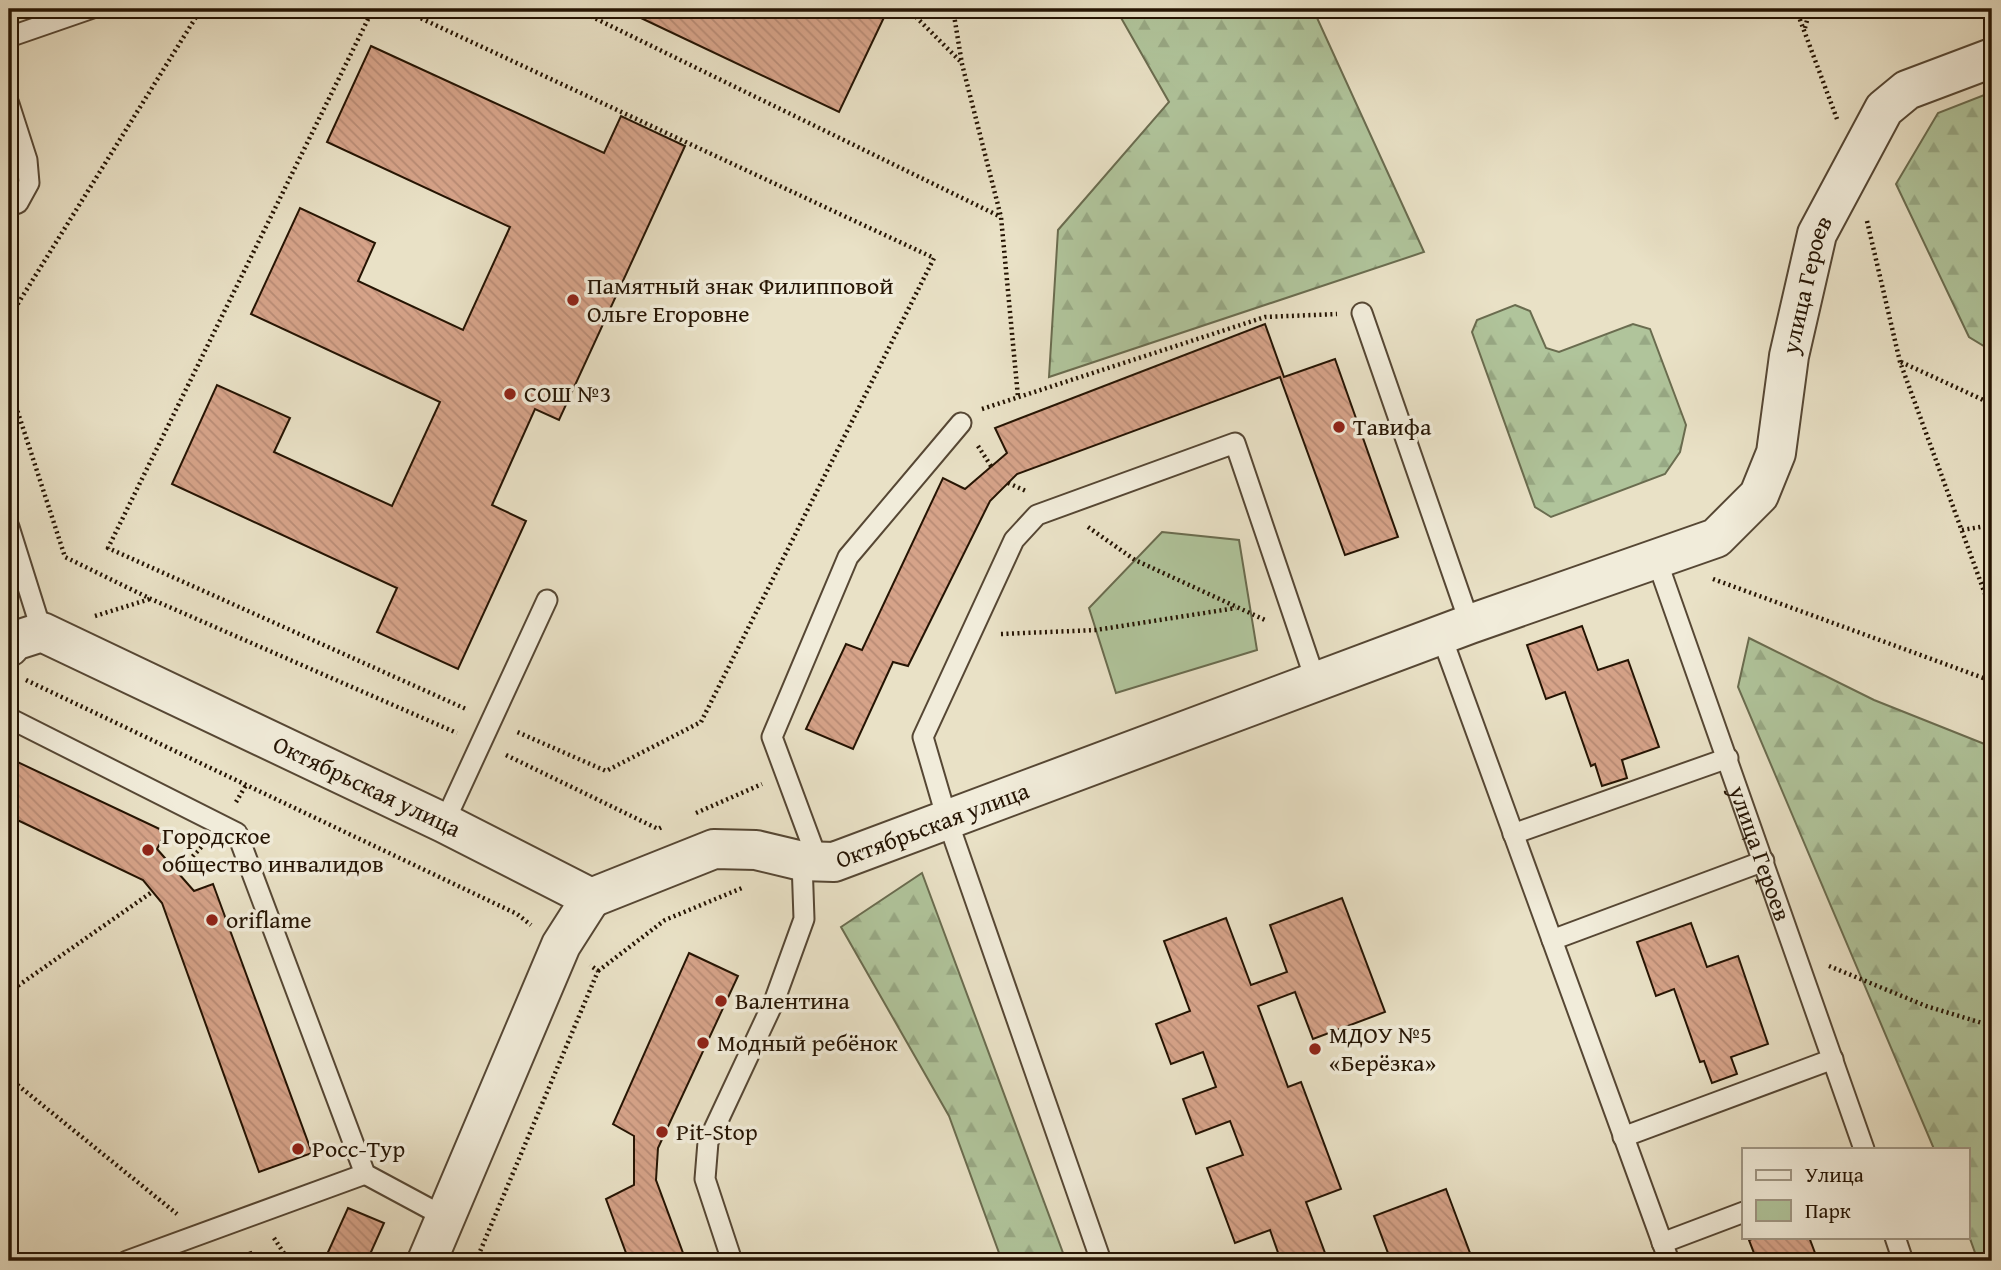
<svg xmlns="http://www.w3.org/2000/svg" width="2001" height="1270" font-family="'Gentium Book Plus',serif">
<defs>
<pattern id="forest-firs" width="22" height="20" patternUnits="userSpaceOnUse" patternTransform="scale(1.75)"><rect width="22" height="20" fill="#b0c49b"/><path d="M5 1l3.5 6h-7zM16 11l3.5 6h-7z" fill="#97a884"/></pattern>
<pattern id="building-back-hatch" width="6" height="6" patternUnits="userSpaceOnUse" patternTransform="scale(1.75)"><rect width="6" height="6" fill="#d6a389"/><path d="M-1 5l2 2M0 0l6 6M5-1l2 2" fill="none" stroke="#b88b75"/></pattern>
</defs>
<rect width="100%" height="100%" fill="#e9e1c6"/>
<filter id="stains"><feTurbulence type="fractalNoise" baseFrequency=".00286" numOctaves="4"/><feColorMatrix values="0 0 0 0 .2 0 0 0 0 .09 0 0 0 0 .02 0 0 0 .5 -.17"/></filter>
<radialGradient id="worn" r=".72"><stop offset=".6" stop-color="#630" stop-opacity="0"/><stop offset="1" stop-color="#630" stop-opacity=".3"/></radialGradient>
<!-- forest -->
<g fill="url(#forest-firs)" stroke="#6a6c4f" stroke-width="2">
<polygon points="1116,9 1313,9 1424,252 1049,377 1058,230 1169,102"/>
<polygon points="1992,92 1992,351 1969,337 1896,184 1938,113"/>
<polygon points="1515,305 1530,311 1546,348 1559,352 1633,324 1650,329 1686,425 1680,452 1665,474 1551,517 1535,507 1472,332 1477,320"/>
<polygon points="1749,638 1874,700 1992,747 1992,1261 1978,1261 1968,1233 1968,1149 1934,1149 1738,687"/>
<polygon points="922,873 1066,1261 1002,1261 949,1116 841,927"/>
</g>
<!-- park -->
<polygon fill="#b0c49b" stroke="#6a6c4f" stroke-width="2" points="1162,532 1239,540 1257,650 1116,693 1089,608"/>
<!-- building -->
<g fill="url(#building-back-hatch)" stroke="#251403" stroke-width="2">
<polygon points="622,9 888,9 839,112"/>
<polygon points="371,46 604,153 621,116 685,146 559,420 535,409 492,505 526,521 458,669 377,632 397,588 172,484 217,385 290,418 274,452 392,506 440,402 251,314 300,208 375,243 358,281 463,330 510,227 327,142"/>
<polygon points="1265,324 1284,377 1335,359 1398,537 1345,555 1280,377 1017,474 990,501 908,666 893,662 853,749 806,729 846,644 862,650 943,478 965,489 1007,453 995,428"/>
<polygon points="1582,626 1598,670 1628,660 1659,747 1622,760 1627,778 1602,786 1595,764 1591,766 1565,692 1546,699 1527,645"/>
<polygon points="9,758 166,832 157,849 194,891 213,884 312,1153 259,1172 162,903 143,880 9,816"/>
<polygon points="1342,898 1385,1012 1313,1039 1295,992 1258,1006 1288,1087 1301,1082 1341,1189 1306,1202 1328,1261 1281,1261 1270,1230 1235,1243 1207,1168 1243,1155 1230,1121 1196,1134 1183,1099 1216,1087 1203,1052 1171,1064 1156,1024 1190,1011 1164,941 1226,918 1251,985 1287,972 1270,925"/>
<polygon points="1691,923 1707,967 1738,956 1768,1044 1731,1057 1737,1074 1712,1083 1704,1061 1700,1062 1674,989 1656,996 1637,942"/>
<polygon points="689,953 738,976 658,1148 656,1180 686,1261 629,1261 606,1199 634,1185 634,1136 613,1124"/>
<polygon points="1446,1189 1473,1261 1391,1261 1374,1216"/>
<polygon points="348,1208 384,1223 367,1261 324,1261"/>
<polygon points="1758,1237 1809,1237 1818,1261 1757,1261 1749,1240"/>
<polygon points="251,1252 255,1261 226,1261"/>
<polygon points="1850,1254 1853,1261 1830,1261"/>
</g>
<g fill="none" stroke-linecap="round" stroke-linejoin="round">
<defs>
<g id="lane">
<polyline points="9,37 90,9"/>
<polyline points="9,104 27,160 29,183 18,203 9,206"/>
<polyline points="1362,313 1470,624"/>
<polyline points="9,527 42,632"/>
<path id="s1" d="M 1656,558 L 1864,1149"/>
<polyline points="1441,635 1669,1261"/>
<polyline points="9,718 237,833 365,1174 445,1217"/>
<polyline points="444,823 547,600"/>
<polyline points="1513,834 1728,758"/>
<polyline points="818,861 772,737 848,557 961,423"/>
<polyline points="1552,940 1764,861"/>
<polyline points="1623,1137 1833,1059"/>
<polyline points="1895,1237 1903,1261"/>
<polyline points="1662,1243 1744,1212"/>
<polyline points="127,1261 365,1174"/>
<polyline points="732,1261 705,1179 708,1142 775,999 804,919 802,861"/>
<polyline points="1101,1261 947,819 923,737 1014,540 1037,515 1235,443 1316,682"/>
</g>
<g id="street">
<path id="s2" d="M 9,647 L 14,641 L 42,632 L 444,823 L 591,898 L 714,849 L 756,850 L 802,861 L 834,862 L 1470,624 L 1716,538 L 1759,495 L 1776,453 L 1789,356 L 1817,234 L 1884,109 L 1907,90 L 1992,58"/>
<polyline points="427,1261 561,945 591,898"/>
</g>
</defs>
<!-- lane casing -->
<use href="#lane" stroke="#564734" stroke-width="23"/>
<!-- street casing -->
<use href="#street" stroke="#564734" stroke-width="42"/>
<!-- path -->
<g stroke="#251403" stroke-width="4.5" stroke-dasharray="2 3.5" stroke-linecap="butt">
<polyline points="373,9 108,548 466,709"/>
<polyline points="401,9 934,258 701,722 606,771 515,731"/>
<polyline points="576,9 1001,217"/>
<polyline points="908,9 962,63"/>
<polyline points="953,9 962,64 1001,217 1018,397"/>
<polyline points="1796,9 1837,119"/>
<polyline points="1805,28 1810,9"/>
<polyline points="1867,221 1900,362 1992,613"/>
<polyline points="9,318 201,9"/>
<polyline points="1901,362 1992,404"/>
<polyline points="9,385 65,557 151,599 457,733"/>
<polyline points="982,409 1265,317 1337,314"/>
<polyline points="978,446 991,466"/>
<polyline points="1008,483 1026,491"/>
<polyline points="1088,527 1135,560 1265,620"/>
<polyline points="1962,530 1992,525"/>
<polyline points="1713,579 1986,679 1992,676"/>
<polyline points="95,616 150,599"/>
<polyline points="1001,634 1096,630 1236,608"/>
<polyline points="26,680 517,914 531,925"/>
<polyline points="506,755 658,829 662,827"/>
<polyline points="236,802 246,785"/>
<polyline points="696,813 762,784"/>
<polyline points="178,873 203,845"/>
<polyline points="1829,966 1926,1006 1992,1026"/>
<polyline points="598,971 665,920 742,888"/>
<polyline points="9,992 152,892"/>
<polyline points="9,1078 177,1214"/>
<polyline points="274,1238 289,1261"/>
<polyline points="476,1261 598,971 590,965"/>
</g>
<!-- lane -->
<use href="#lane" stroke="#f1ecda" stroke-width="19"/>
<!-- street -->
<use href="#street" stroke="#f1ecda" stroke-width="38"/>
</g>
<!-- markers -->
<g fill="#8f2418" stroke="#f1ecda" stroke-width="2.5">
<circle cx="573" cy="300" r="7"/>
<circle cx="510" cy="394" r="7"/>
<circle cx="1339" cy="427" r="7"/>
<circle cx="148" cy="850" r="7"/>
<circle cx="212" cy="920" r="7"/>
<circle cx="721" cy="1001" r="7"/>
<circle cx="703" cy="1043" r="7"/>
<circle cx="1315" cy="1049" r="7"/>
<circle cx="662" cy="1132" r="7"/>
<circle cx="298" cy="1149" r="7"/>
</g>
<g text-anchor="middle" stroke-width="7" stroke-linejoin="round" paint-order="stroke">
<!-- poi labels -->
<g font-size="24" fill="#251403" stroke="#f1ecda" text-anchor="start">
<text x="587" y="294">Памятный знак Филипповой<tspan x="587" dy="28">Ольге Егоровне</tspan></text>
<text x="524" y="402">СОШ №3</text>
<text x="1353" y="435">Тавифа</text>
<text x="162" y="844">Городское<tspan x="162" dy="28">общество инвалидов</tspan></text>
<text x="226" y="928">oriflame</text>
<text x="735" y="1009">Валентина</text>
<text x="1329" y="1043">МДОУ №5<tspan x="1329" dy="28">«Берёзка»</tspan></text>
<text x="717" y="1051">Модный ребёнок</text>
<text x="676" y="1140">Pit-Stop</text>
<text x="312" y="1157">Росс-Тур</text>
</g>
<!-- street labels -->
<g font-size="24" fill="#251403" stroke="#f1ecda">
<text dy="8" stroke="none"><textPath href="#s2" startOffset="2118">улица Героев</textPath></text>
<text dy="8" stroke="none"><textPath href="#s2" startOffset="397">Октябрьская улица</textPath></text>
<text dy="8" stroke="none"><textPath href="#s2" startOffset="1006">Октябрьская улица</textPath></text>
<text dy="8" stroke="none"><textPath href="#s1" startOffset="313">улица Героев</textPath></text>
</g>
</g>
<!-- margin -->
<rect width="2001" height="1270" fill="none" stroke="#e9e1c6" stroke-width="35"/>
<rect x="10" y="10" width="1980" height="1249" fill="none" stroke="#251403" stroke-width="3.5"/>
<rect x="18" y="18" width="1966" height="1235" fill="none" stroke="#251403" stroke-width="2"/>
<!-- legend -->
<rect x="1742" y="1148" width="228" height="91" fill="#f1ecda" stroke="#9f9684" stroke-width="2"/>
<rect x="1756" y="1170" width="35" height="10" fill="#f1ecda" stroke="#9f9684" stroke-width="2"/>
<text x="1805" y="1182" font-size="21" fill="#251403">Улица</text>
<rect x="1756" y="1200" width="35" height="21" fill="#b0c49b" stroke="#9f9684" stroke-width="2"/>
<text x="1805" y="1218" font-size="21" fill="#251403">Парк</text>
<rect width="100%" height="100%" filter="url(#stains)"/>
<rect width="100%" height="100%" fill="url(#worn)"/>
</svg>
